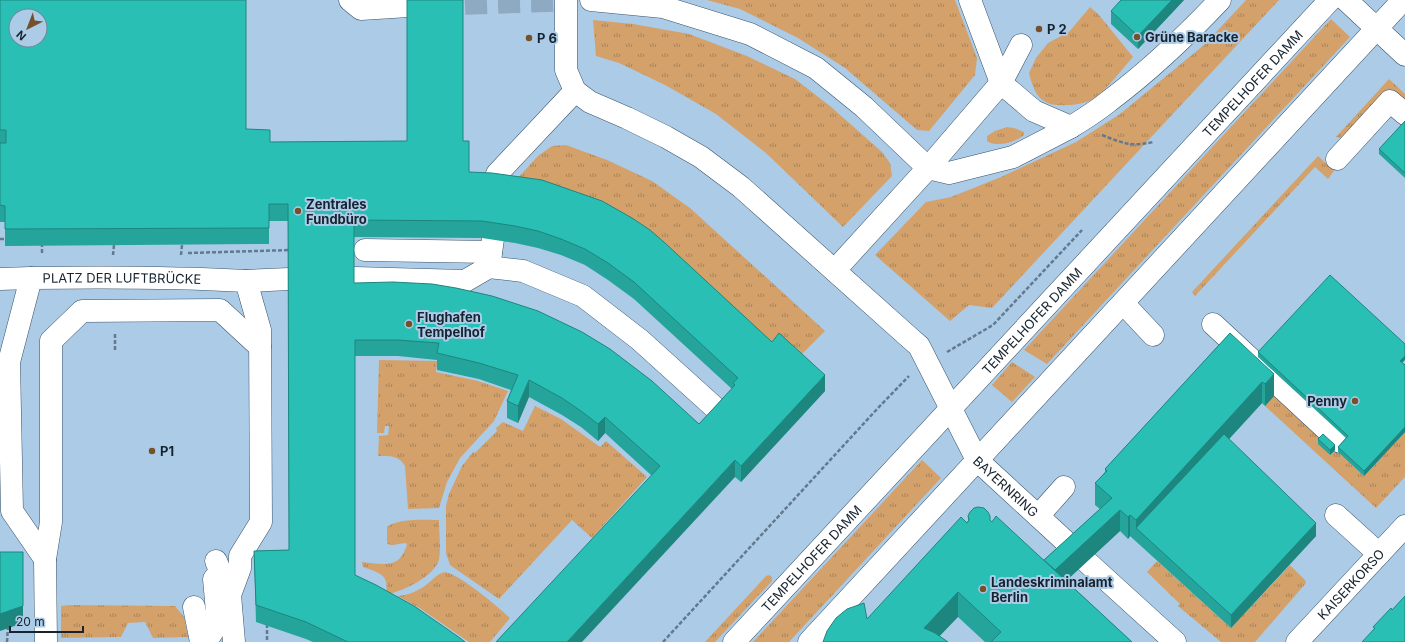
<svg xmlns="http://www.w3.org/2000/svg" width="1405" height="642" font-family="Inter,sans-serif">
<defs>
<pattern id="grass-tufts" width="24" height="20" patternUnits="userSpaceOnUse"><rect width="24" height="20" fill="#d4a16b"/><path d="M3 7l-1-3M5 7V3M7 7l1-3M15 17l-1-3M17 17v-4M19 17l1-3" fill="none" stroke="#ab8358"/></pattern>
</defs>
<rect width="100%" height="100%" fill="#accbe7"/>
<!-- grass -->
<g fill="url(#grass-tufts)">
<polygon points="707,0 955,0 977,58 975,75 929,131 917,130 845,68 798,38 740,9"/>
<polygon points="1246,0 1279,0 992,308 969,305 950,321 875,255 926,202 951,197 1001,177 1076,142 1120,114 1204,45"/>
<path d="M 1090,7 L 1099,15 L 1133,57 C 1122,69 1103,95 1089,101 C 1084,103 1075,105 1068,105 C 1042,107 1035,97 1029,73 L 1036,58 L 1048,43 L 1069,32 Z"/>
<polygon points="1331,19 1350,37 1047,364 1024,350"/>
<polygon points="593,20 633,24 689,34 747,56 795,79 830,106 882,152 890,163 892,176 843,227 766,153 716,114 665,85 619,63 596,56"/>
<polygon points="1389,79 1405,94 1405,103 1344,139 1336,137"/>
<path d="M 1007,127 L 1014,128 L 1024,132 L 1024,135 C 1016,142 996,148 987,141 L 987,136 L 995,131 Z"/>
<polygon points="566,145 607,160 652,181 690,208 825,331 794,362 517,179 538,156 552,146"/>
<polygon points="1318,156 1334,171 1328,179 1315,167 1195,296 1192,292"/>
<path d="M 379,360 L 437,361 L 436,372 L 478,381 L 508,391 L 494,421 L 460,458 L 447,482 L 439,508 L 408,509 L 405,466 C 399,455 389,456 378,456 L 379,436 L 388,435 L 389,426 L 385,426 L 384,433 L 377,433 Z"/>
<polygon points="1012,362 1035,377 1012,402 992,385"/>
<polygon points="1274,396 1323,439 1330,455 1335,450 1338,452 1364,476 1405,432 1405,477 1376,508 1265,406"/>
<polygon points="535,406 561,419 600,447 606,441 647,477 592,538 572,520 499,599 450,565 446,553 446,506 449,494 462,466 473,452 475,453 497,431 496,428 503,422 523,431"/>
<polygon points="922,460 941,478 789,642 753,642"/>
<path d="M 439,520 C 439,530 441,551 439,560 C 433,577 405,590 389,594 L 386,593 C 390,574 377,572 363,567 L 362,562 C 383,564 400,570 407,544 L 405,543 L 393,545 L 387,544 L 387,527 C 399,518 424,520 439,520 Z"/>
<polygon points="1157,561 1231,628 1290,565 1305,580 1306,583 1255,642 1221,642 1178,606 1180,604 1147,572"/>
<path d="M 445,572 C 462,576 496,605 510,618 L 490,642 L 469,642 L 421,609 L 398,596 C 408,595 418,591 426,585 C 433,580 436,574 445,572 Z"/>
<polygon points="769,575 772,577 772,581 715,642 705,642 766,576"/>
<polygon points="68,605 175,606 184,617 188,637 153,638 145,622 128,623 121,637 61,638 61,606"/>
</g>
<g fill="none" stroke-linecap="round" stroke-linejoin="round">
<!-- minor-tunnel -->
<polyline stroke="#8ea9c2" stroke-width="22" stroke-dasharray="22 11" stroke-linecap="butt" points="432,5 575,0"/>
<defs>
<g id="minor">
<polyline points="350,0 361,9 408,6"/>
<polyline points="566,0 566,70 575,91"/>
<polyline points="591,0 663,7 750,34 816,68 864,107 928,168 949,173 1013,157 1071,127"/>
<polyline points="970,0 1001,83"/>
<polyline points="1346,0 1405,55"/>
<path d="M 1001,83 L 1034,111 L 1071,127 C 1084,119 1097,111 1109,101 C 1149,71 1186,36 1220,0"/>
<polyline points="1337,159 1390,101 1405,114"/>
<path id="s1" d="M 492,189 L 497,174 L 575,91 L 590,102 L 627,118 L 666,137 L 701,157 L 741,187 L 911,339 L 919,346 L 977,460 L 1077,552"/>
<polyline points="493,239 489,267 523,271 583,296 640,340 713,406"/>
<polyline points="365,250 491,252"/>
<polyline points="835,270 928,168 1001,83 1021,45"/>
<polyline points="355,278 465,281 489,267"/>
<polyline points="0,279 31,278"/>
<polyline points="246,281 289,279"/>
<polyline points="1123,303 1153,335"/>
<polyline points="1213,324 1340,442"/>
<polyline points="1336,515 1379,554"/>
<polyline points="1038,516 1064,487"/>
<path id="s2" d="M 45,559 L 12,511 L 9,362 L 31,278 C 103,277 174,277 246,281 L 260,330 L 261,522 L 240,556 L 240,568 L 230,595 L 234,642"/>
<polyline points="216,561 229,592"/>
<polyline points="1087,562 1175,642"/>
<polyline points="194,607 201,642"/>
<polyline points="46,642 45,559 51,522 51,341 82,311 220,310 260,347"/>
<polyline points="206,642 218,623 214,579"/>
<path id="s3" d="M 1297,642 L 1405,526"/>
</g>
<g id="major">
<path id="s4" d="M 734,642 L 1330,0"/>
<polyline points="809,642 1403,0"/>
</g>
</defs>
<!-- minor casing -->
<use href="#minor" stroke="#38536b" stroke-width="23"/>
<!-- major casing -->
<use href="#major" stroke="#38536b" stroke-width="23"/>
<!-- path -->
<g stroke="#63798d" stroke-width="2.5" stroke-dasharray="4 2" stroke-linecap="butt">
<path d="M 1102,135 C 1122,143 1131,147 1153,142"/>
<polyline points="0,239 7,239"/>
<polyline points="42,243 42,254"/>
<polyline points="188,253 291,250"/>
<polyline points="113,255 114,245"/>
<polyline points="181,255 182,245"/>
<polyline points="115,334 115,352"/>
<polyline points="947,352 993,325 1082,230"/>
<polyline points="267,624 267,642"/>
<polyline points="7,642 8,626"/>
<polyline points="663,642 878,408 909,376"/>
</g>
<!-- minor -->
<use href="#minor" stroke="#fff" stroke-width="22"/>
<!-- major -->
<use href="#major" stroke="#fff" stroke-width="22"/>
</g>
<!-- wall -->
<g fill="#24a49b" fill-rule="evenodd">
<path d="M 0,0 L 246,129 L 270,142 L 463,141 L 469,172 L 825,391 L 741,482 L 735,477 L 651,475 L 605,433 L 598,441 L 581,427 L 562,415 L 529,397 L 518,423 L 507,418 L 507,401 L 511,390 L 479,379 L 437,370 L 437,360 L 398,356 L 355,356 L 355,575 L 465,642 L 313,642 L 306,639 L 256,622 L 254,551 L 289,550 L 288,221 L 269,221 L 269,244 L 5,246 L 5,222 L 0,222 ZM 354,237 L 482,238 L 515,243 L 538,248 L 561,255 L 585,265 L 608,280 L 634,299 L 732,389 L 699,424 L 354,283 Z"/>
<polygon points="1184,0 1138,49 1111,24 1111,11"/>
<polygon points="1405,121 1405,178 1379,154 1379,149"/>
<polygon points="1230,333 1274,396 1265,406 1262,403 1229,439 1316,536 1231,628 1130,536 1128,539 1120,531 1066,581 1132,642 985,642 958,617 867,619 967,523 968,521 968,516 990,520 1044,560 1100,509 1095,505 1095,483 1105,472 1105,469"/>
<polygon points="1258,352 1403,363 1405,365 1405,432 1364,476 1338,452 1338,447 1346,438 1258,357"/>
<polygon points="1318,439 1335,450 1330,455 1318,444"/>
</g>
<!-- shaded-wall -->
<g fill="#1d867e">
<polygon points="1172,0 1184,0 1138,49 1138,36"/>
<polygon points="1405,356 1405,360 1400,365 1400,361"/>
<polygon points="1274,374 1274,396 1265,406 1265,384"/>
<polygon points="825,375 825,391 741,482 741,466"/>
<polygon points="529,380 529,397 518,423 518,406"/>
<polygon points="1262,382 1262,403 1142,534 1136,528 1136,520"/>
<polygon points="605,417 605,433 598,441 598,424"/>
<polygon points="1405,427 1405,432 1364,476 1364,471"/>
<polygon points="1335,445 1335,450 1330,455 1330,450"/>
<polygon points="735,460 735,477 582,642 567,642"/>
<polygon points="1120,510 1120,531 1053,593 1053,572"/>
<polygon points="1130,515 1130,536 1128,539 1128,517"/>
<polygon points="1316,523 1316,536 1231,628 1231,615"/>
<polygon points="23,552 23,623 0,631 0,614"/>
<polygon points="958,592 958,617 934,642 924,628"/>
</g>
<!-- building -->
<g fill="#2abfb4" stroke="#1d867e" fill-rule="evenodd">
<path d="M 0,0 L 246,0 L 246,129 L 270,130 L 270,142 L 407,141 L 407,0 L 463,0 L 463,141 L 469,141 L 469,172 L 492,173 L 542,180 L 602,201 L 632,218 L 650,230 L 665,243 L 772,342 L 779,333 L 825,375 L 741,466 L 735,460 L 567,642 L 496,642 L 660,466 L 605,417 L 598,424 L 581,411 L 562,398 L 529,380 L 518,406 L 507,401 L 518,375 L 479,363 L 437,353 L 439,343 L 398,340 L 355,340 L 355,575 L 376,585 L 414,606 L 460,638 L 465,642 L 348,642 L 306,622 L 256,605 L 254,551 L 289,550 L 288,204 L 269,204 L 269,228 L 5,229 L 5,206 L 0,205 L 0,143 L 6,143 L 6,130 L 0,130 ZM 16,16 L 40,16 L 40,40 L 16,40 ZM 354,220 L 482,221 L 515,226 L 538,231 L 561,239 L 585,249 L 608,263 L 634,282 L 738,378 L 733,383 L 735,385 L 699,424 L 652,381 L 610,349 L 582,332 L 538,311 L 492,296 L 456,288 L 432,284 L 393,282 L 354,283 Z"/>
<polygon points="1121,0 1172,0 1138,36 1111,11"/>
<polygon points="1405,121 1405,173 1379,149"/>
<polygon points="1330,275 1405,344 1405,356 1400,361 1405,365 1405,427 1364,471 1338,447 1348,436 1258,352"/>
<polygon points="1230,333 1274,374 1265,384 1262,382 1136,520 1130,515 1128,517 1120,510 1055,570 1044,560 1112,498 1095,483 1107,471 1105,469"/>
<polygon points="1224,434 1316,523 1231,615 1136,528"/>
<polygon points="1323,434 1335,445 1330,450 1318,439"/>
<polygon points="978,507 984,508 988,512 990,516 990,520 992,522 996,516 1132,642 991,642 1001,632 958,592 924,628 935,633 948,642 823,642 827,631 836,618 847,609 864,603 867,619 961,517 967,523 969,520 968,516 970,512 974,508"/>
<polygon points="0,552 23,552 23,606 0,614"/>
<polygon points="1405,596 1405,642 1362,642 1375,628 1373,627 1391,608 1392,610"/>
</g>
<!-- markers -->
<g fill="#74512a" stroke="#accbe7" stroke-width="1.5">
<circle cx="1039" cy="29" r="4"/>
<circle cx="1137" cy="37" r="4"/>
<circle cx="529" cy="38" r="4"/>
<circle cx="298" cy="211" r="4"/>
<circle cx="409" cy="324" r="4"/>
<circle cx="1355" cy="401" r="4"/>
<circle cx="152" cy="451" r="4"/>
<circle cx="983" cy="589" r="4"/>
</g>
<g text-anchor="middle" stroke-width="4" stroke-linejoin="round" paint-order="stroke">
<!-- poi labels -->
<g font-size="13" font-weight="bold" fill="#17232e" stroke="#accbe7" text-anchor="start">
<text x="1047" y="34">P 2</text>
<text x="1145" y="42">Grüne Baracke</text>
<text x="537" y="43">P 6</text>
<text x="306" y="209">Zentrales<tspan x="306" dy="15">Fundbüro</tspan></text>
<text x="417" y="322">Flughafen<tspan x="417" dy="15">Tempelhof</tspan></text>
<text x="1347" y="406" text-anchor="end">Penny</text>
<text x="160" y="456">P1</text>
<text x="991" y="587">Landeskriminalamt<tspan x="991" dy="15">Berlin</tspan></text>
</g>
<!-- street labels -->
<g font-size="13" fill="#17232e" stroke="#accbe7">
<text dy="5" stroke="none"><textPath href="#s4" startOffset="762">TEMPELHOFER DAMM</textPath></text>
<text dy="5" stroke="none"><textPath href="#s2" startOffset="385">PLATZ DER LUFTBRÜCKE</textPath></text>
<text dy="5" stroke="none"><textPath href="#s4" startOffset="438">TEMPELHOFER DAMM</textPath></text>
<text dy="5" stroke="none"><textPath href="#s1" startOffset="728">BAYERNRING</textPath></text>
<text dy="5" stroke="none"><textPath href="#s4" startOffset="114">TEMPELHOFER DAMM</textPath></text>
<text dy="5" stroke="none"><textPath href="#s3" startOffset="79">KAISERKORSO</textPath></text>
</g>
</g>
<!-- north arrow -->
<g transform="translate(28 28) rotate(222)"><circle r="19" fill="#accbe7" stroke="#70889d"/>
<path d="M0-3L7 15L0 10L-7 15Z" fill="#74512a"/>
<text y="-6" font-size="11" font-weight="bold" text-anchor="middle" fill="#17232e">N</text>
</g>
<!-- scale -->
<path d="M10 626v6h73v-6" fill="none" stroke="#17232e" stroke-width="2"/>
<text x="16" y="626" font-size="12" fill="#17232e" stroke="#accbe7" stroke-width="3" paint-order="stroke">20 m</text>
</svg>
